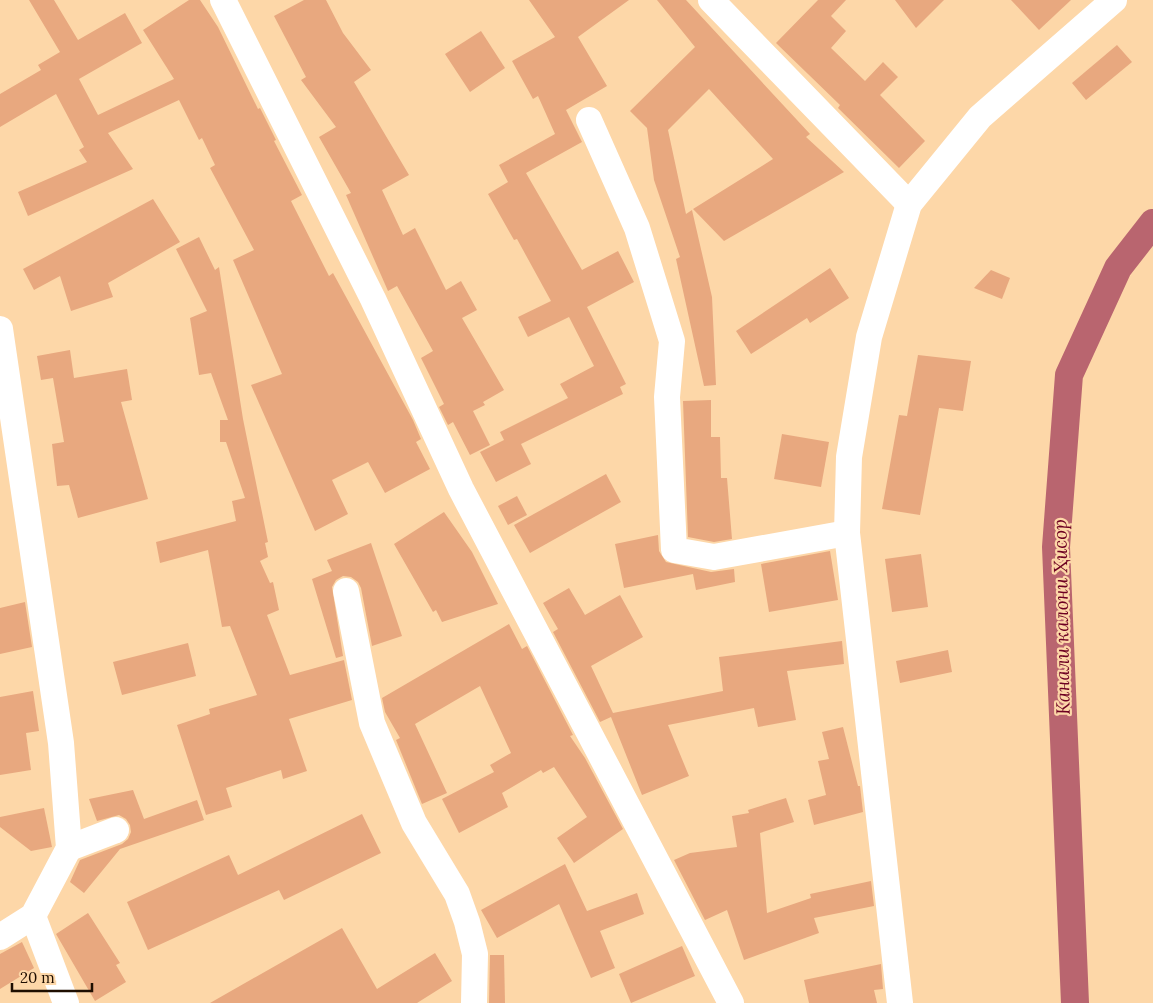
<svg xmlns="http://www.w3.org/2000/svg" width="1153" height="1003" font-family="Lora,serif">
<rect width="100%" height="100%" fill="#fdd7a8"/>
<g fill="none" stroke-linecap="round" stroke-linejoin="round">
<!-- canal -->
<polyline stroke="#b9656f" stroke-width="28" points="1075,1003 1056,547 1069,375 1118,268 1153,223"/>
</g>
<!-- building -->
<g fill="#e8a87f">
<polygon points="29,0 54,0 78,40 125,13 142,43 79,79 98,115 174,79 143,30 189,0 200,0 218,27 258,109 260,108 276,140 274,141 302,195 291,201 329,276 333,273 413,420 421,439 416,442 430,469 385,493 368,462 332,480 348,514 315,531 251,385 282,374 233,260 254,250 210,168 215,165 202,138 199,140 179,100 108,133 133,169 28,216 18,192 87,162 79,150 84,147 56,94 0,127 0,94 41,70 38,65 60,52"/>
<polygon points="304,0 326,0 343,33 371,70 354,82 409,175 382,190 403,235 415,228 446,290 461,281 477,310 462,318 504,390 483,402 485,405 473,411 490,445 470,455 453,422 448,425 439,407 444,404 421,358 433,351 397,286 388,291 346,195 351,193 319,137 336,127 301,80 306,77 274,16"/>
<polygon points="529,0 629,0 578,37 607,86 566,110 582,142 526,173 582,270 618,251 634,282 587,307 626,384 620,387 623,394 521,444 531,464 496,482 480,452 504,440 500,432 568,398 560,384 594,366 569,317 528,337 518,317 551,301 517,239 514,240 488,194 508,182 499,165 555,134 538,96 533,99 512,61 555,37"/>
<polygon points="657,0 686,0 810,134 806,137 844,172 724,241 693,209 773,159 709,89 668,130 686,214 692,210 712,297 716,385 704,386 676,259 680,257 654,180 647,128 630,111 695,47"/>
<polygon points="818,0 846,0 831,16 846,31 831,48 865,81 883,62 898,77 880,95 925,141 899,168 838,108 840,105 776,43"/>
<polygon points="895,0 944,0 916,28"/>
<polygon points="1011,0 1071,0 1039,30"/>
<polygon points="481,31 505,68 470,92 445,54"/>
<polygon points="1117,45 1132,62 1086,100 1072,83"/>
<polygon points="153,199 180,242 108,283 113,297 71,311 60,276 34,290 23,269"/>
<polygon points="199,237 215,270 219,267 243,419 268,542 265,543 268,557 260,561 270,583 273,582 279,610 267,615 290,675 344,660 352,700 289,719 307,771 283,779 281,770 226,788 232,807 206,815 177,725 210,714 209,709 257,695 230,626 222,627 208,550 160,563 156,542 236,521 232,501 245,498 226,442 220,442 220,420 228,420 211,373 199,375 190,318 207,311 176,249"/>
<polygon points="830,268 849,298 810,323 807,318 751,354 736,331"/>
<polygon points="991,270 1010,278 1002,299 974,288"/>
<polygon points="70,350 74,378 127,369 132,400 121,402 148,499 78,518 69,485 57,486 52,444 64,442 53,378 41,380 37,356"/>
<polygon points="918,355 971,361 963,411 939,408 920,515 882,509 899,415 907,416"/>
<polygon points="711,400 711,437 720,437 721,478 727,478 732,539 714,542 688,537 683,401"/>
<polygon points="782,434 829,442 821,487 774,479"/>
<polygon points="606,474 621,502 530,553 514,525"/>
<polygon points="517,496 527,515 508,525 498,506"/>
<polygon points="444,512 472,552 498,604 442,622 436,610 433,612 394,544"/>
<polygon points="658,535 659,551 666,562 711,572 734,569 735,582 696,590 693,574 624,588 615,544"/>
<polygon points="371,543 402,636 372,646 361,588 358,582 351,577 343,576 336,580 332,587 343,656 336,658 312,579 332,571 327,560"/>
<polygon points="830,551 838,600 769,612 761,564"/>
<polygon points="921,554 928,607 892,612 885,559"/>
<polygon points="569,588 585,615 620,595 643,637 591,666 613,713 723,691 719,657 842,641 844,664 787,671 796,720 758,727 754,708 668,725 689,776 642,795 611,717 600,722 553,632 558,629 543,603"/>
<polygon points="25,602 32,647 0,654 0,608"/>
<polygon points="509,624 522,649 527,646 573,735 570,736 585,758 623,829 574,863 557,838 587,817 554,767 543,773 541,770 502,793 508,807 459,833 442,799 494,772 490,765 511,753 480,686 415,724 447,793 422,804 396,740 400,738 385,712 382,698"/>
<polygon points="188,643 196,676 122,695 113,662"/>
<polygon points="948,650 952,672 900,683 896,661"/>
<polygon points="33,691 39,731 26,733 31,770 0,775 0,697"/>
<polygon points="843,727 858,786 860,786 863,812 814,825 808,800 826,795 818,761 829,759 822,732"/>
<polygon points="133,790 144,819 197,800 204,820 120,849 84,893 70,882 80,860 122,844 128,839 131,832 130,825 126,819 119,815 97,821 89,799"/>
<polygon points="786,798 794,822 760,833 767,913 811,898 810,894 871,881 874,906 814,918 819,933 744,960 727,910 705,920 674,860 690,853 737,847 732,816 749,813 748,810"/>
<polygon points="44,808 52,847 31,851 0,827 0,817"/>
<polygon points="362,814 381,853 284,900 279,890 148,950 127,902 229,855 238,875"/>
<polygon points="565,864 587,911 637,893 644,914 600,931 615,968 591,978 559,904 497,938 481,910"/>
<polygon points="88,913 120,963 116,965 126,982 95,1001 56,934"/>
<polygon points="342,928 377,989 435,953 452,981 417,1003 210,1003"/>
<polygon points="22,942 34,968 0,989 0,954"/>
<polygon points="682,946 695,976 631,1003 619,974"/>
<polygon points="490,955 504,955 505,1003 489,1003"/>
<polygon points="881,964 883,989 874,990 877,1003 809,1003 804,980"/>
</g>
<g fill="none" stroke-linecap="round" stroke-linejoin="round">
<!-- street -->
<g stroke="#fff" stroke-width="26">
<polyline points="223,0 373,299 461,489 731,1003"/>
<polyline points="711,0 909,204"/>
<polyline points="589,120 637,228 672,341 667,397 674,550 714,557 847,533"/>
<polyline points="0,329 61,743 69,848 33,916 0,937"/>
<polyline points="346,591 372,723 414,823 457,894 467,922 475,954 474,1003"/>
<polyline points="69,848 116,830"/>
<polyline points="33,916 66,1003"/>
<polyline points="900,1003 847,533 849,457 869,337 909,204 980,117 1114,0"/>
</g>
</g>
<g text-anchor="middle" stroke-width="4.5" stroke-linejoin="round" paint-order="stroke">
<!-- water labels -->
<g font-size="19" font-style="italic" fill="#6d0022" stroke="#fdd7a8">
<text transform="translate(1061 617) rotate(-91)" y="7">Канали калони Ҳисор</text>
</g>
</g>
<!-- scale -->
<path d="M12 983v8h80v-8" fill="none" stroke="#1e0e00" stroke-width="2.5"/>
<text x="20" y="983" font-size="15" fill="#1e0e00" stroke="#fdd7a8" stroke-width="4" paint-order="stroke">20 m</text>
</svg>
